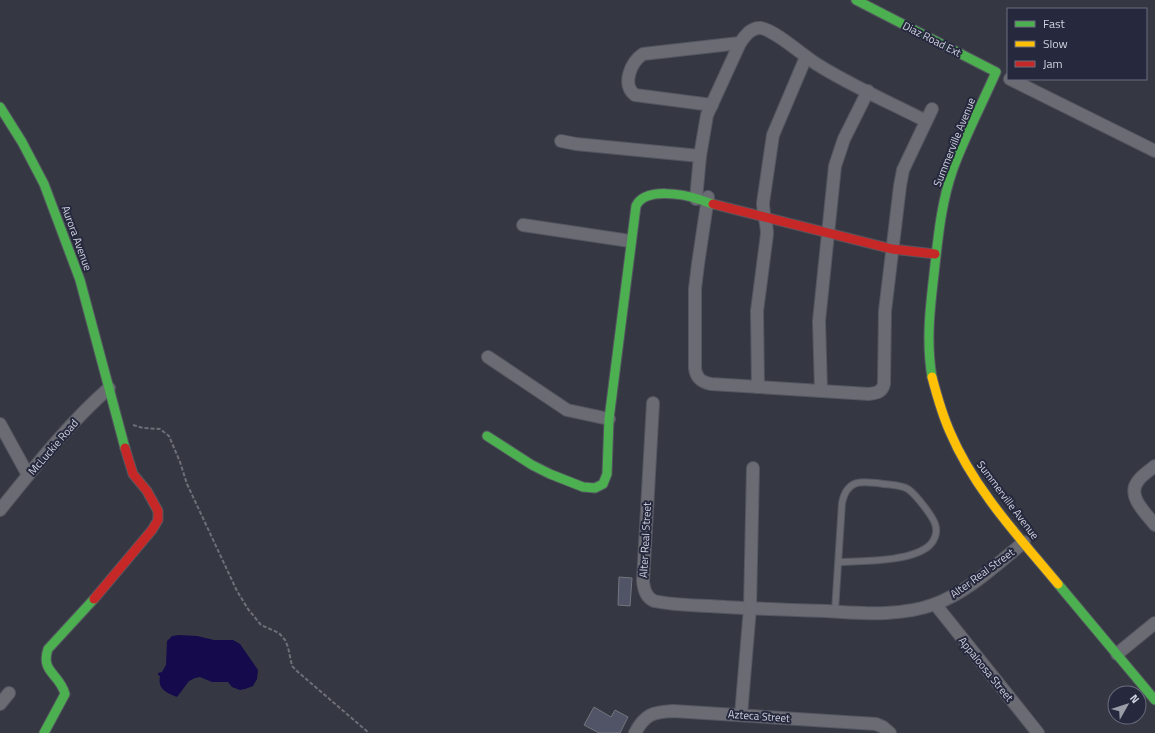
<svg xmlns="http://www.w3.org/2000/svg" width="1155" height="733" font-family="'Titillium Web',sans-serif">
<rect width="100%" height="100%" fill="#353842"/>
<!-- water -->
<path fill="#140a4c" d="M 179,635 L 197,636 L 214,640 L 233,640 L 240,644 L 258,670 L 257,679 L 253,686 L 245,689 L 240,690 L 232,687 L 228,682 L 212,682 L 200,677 L 195,678 L 189,681 L 177,697 C 168,693 157,690 160,676 L 158,675 L 158,673 L 162,672 L 166,665 L 167,641 L 172,636 Z"/>
<!-- building -->
<g fill="#515466" stroke="#73757e">
<polygon points="619,577 632,578 630,606 618,605"/>
<polygon points="594,707 611,717 615,710 628,717 620,733 599,733 584,725"/>
</g>
<g fill="none" stroke-linecap="round" stroke-linejoin="round">
<defs>
<path id="lane" d="M 835,611 L 842,503 C 847,478 863,481 884,484 C 892,485 901,485 908,489 C 915,494 936,519 936,528 C 937,534 934,541 930,545 C 912,562 863,561 839,562"/>
<g id="street">
<polyline points="1010,79 1155,151"/>
<path d="M 712,105 L 635,95 C 621,85 631,62 643,54 L 740,43"/>
<polyline points="561,141 576,144 700,156"/>
<path d="M 708,197 L 698,264 L 695,289 L 695,368 C 696,378 701,382 711,384 L 869,394 C 877,393 882,392 884,384 L 885,311 L 900,186 L 903,170 L 932,109"/>
<path d="M 696,199 L 700,156 L 707,115 L 740,43 C 745,36 751,27 761,28 C 776,31 801,54 815,63 C 849,85 889,102 926,121"/>
<polyline points="523,225 630,241"/>
<polyline points="488,357 567,410 609,419"/>
<path d="M 758,387 L 757,311 L 767,234 C 767,223 763,214 763,203 L 773,135 L 806,57"/>
<polyline points="821,390 819,321 835,166 844,139 868,91"/>
<path d="M 653,403 L 643,581 C 644,590 646,597 654,601 C 677,606 703,605 726,607 C 760,609 793,610 826,611 C 862,613 900,617 935,604 C 968,592 996,565 1024,542"/>
<polyline points="0,424 28,475"/>
<path d="M 1155,466 C 1150,470 1142,475 1138,481 C 1126,496 1146,513 1155,525"/>
<path d="M 0,510 C 34,468 68,424 109,388"/>
<polyline points="935,604 1038,733"/>
<polyline points="1117,654 1155,623"/>
<polyline points="0,704 9,693"/>
<polyline points="741,715 750,608 753,468"/>
<path d="M 635,733 C 645,714 653,712 673,711 L 876,724 L 883,727 L 890,733"/>
</g>
<g id="fast">
<path d="M 856,0 L 996,72 C 982,104 965,136 953,169 C 941,203 938,238 934,274 C 930,308 926,342 932,377"/>
<polyline points="0,107 22,142 44,184 80,280 125,448"/>
<path d="M 487,436 L 532,465 L 550,474 L 583,487 L 595,488 L 603,484 L 607,474 L 609,419 L 636,206 C 645,187 684,194 701,200 C 705,201 708,203 713,204"/>
<polyline points="1058,584 1155,700"/>
<path d="M 44,733 L 65,694 C 60,674 40,672 48,649 L 94,599"/>
</g>
<path id="slow" d="M 932,377 C 937,396 942,414 950,432 C 974,489 1019,537 1058,584"/>
<g id="jam">
<polyline points="713,204 892,249 935,254"/>
<polyline points="94,599 152,530 158,520 158,511 147,491 133,474 125,448"/>
</g>
</defs>
<!-- lane casing -->
<use href="#lane" stroke="#545660" stroke-width="8"/>
<!-- street casing -->
<use href="#street" stroke="#545660" stroke-width="14"/>
<!-- fast casing -->
<use href="#fast" stroke="#545660" stroke-width="11"/>
<!-- slow casing -->
<use href="#slow" stroke="#545660" stroke-width="11"/>
<!-- jam casing -->
<use href="#jam" stroke="#545660" stroke-width="11"/>
<!-- path -->
<polyline stroke="#6e6f77" stroke-width="2" stroke-dasharray="4 2" stroke-linecap="butt" points="133,425 143,428 160,429 169,436 180,462 187,484 237,591 248,609 261,625 279,633 285,640 288,647 292,666 298,672 369,733"/>
<!-- lane -->
<use href="#lane" stroke="#6a6b73" stroke-width="6"/>
<!-- street -->
<use href="#street" stroke="#6a6b73" stroke-width="12"/>
<!-- fast -->
<use href="#fast" stroke="#4caf50" stroke-width="9"/>
<!-- slow -->
<use href="#slow" stroke="#ffc107" stroke-width="9"/>
<!-- jam -->
<use href="#jam" stroke="#c62828" stroke-width="9"/>
</g>
<g text-anchor="middle" stroke-width="4" stroke-linejoin="round" paint-order="stroke">
<!-- street labels -->
<g font-size="11" fill="#d0d2df" stroke="#26293d">
<text transform="translate(932 39) rotate(27)" y="4">Diaz Road Ext</text>
<text transform="translate(954 142) rotate(-68)" y="4">Summerville Avenue</text>
<text transform="translate(77 238) rotate(70)" y="4">Aurora Avenue</text>
<text transform="translate(53 447) rotate(-49)" y="4">McLuckie Road</text>
<text transform="translate(1008 500) rotate(53)" y="4">Summerville Avenue</text>
<text transform="translate(645 540) rotate(-87)" y="4">Alter Real Street</text>
<text transform="translate(982 573) rotate(-36)" y="4">Alter Real Street</text>
<text transform="translate(986 669) rotate(51)" y="4">Appaloosa Street</text>
<text transform="translate(759 716) rotate(4)" y="4">Azteca Street</text>
</g>
</g>
<!-- legend -->
<rect x="1007" y="8" width="140" height="72" fill="#26293d" stroke="#6a6d7e"/>
<rect x="1015" y="21" width="20" height="6" fill="#4caf50" stroke="#6a6d7e"/>
<text x="1043" y="28" font-size="12" fill="#d0d2df">Fast</text>
<rect x="1015" y="41" width="20" height="6" fill="#ffc107" stroke="#6a6d7e"/>
<text x="1043" y="48" font-size="12" fill="#d0d2df">Slow</text>
<rect x="1015" y="61" width="20" height="6" fill="#c62828" stroke="#6a6d7e"/>
<text x="1043" y="68" font-size="12" fill="#d0d2df">Jam</text>
<!-- north arrow -->
<g transform="translate(1127 705) rotate(51)"><circle r="19" fill="#26293d" stroke="#6a6d7e"/>
<path d="M0-3L7 15L0 10L-7 15Z" fill="#9a9ca8"/>
<text y="-6" font-size="11" font-weight="bold" text-anchor="middle" fill="#d0d2df">N</text>
</g>
</svg>
